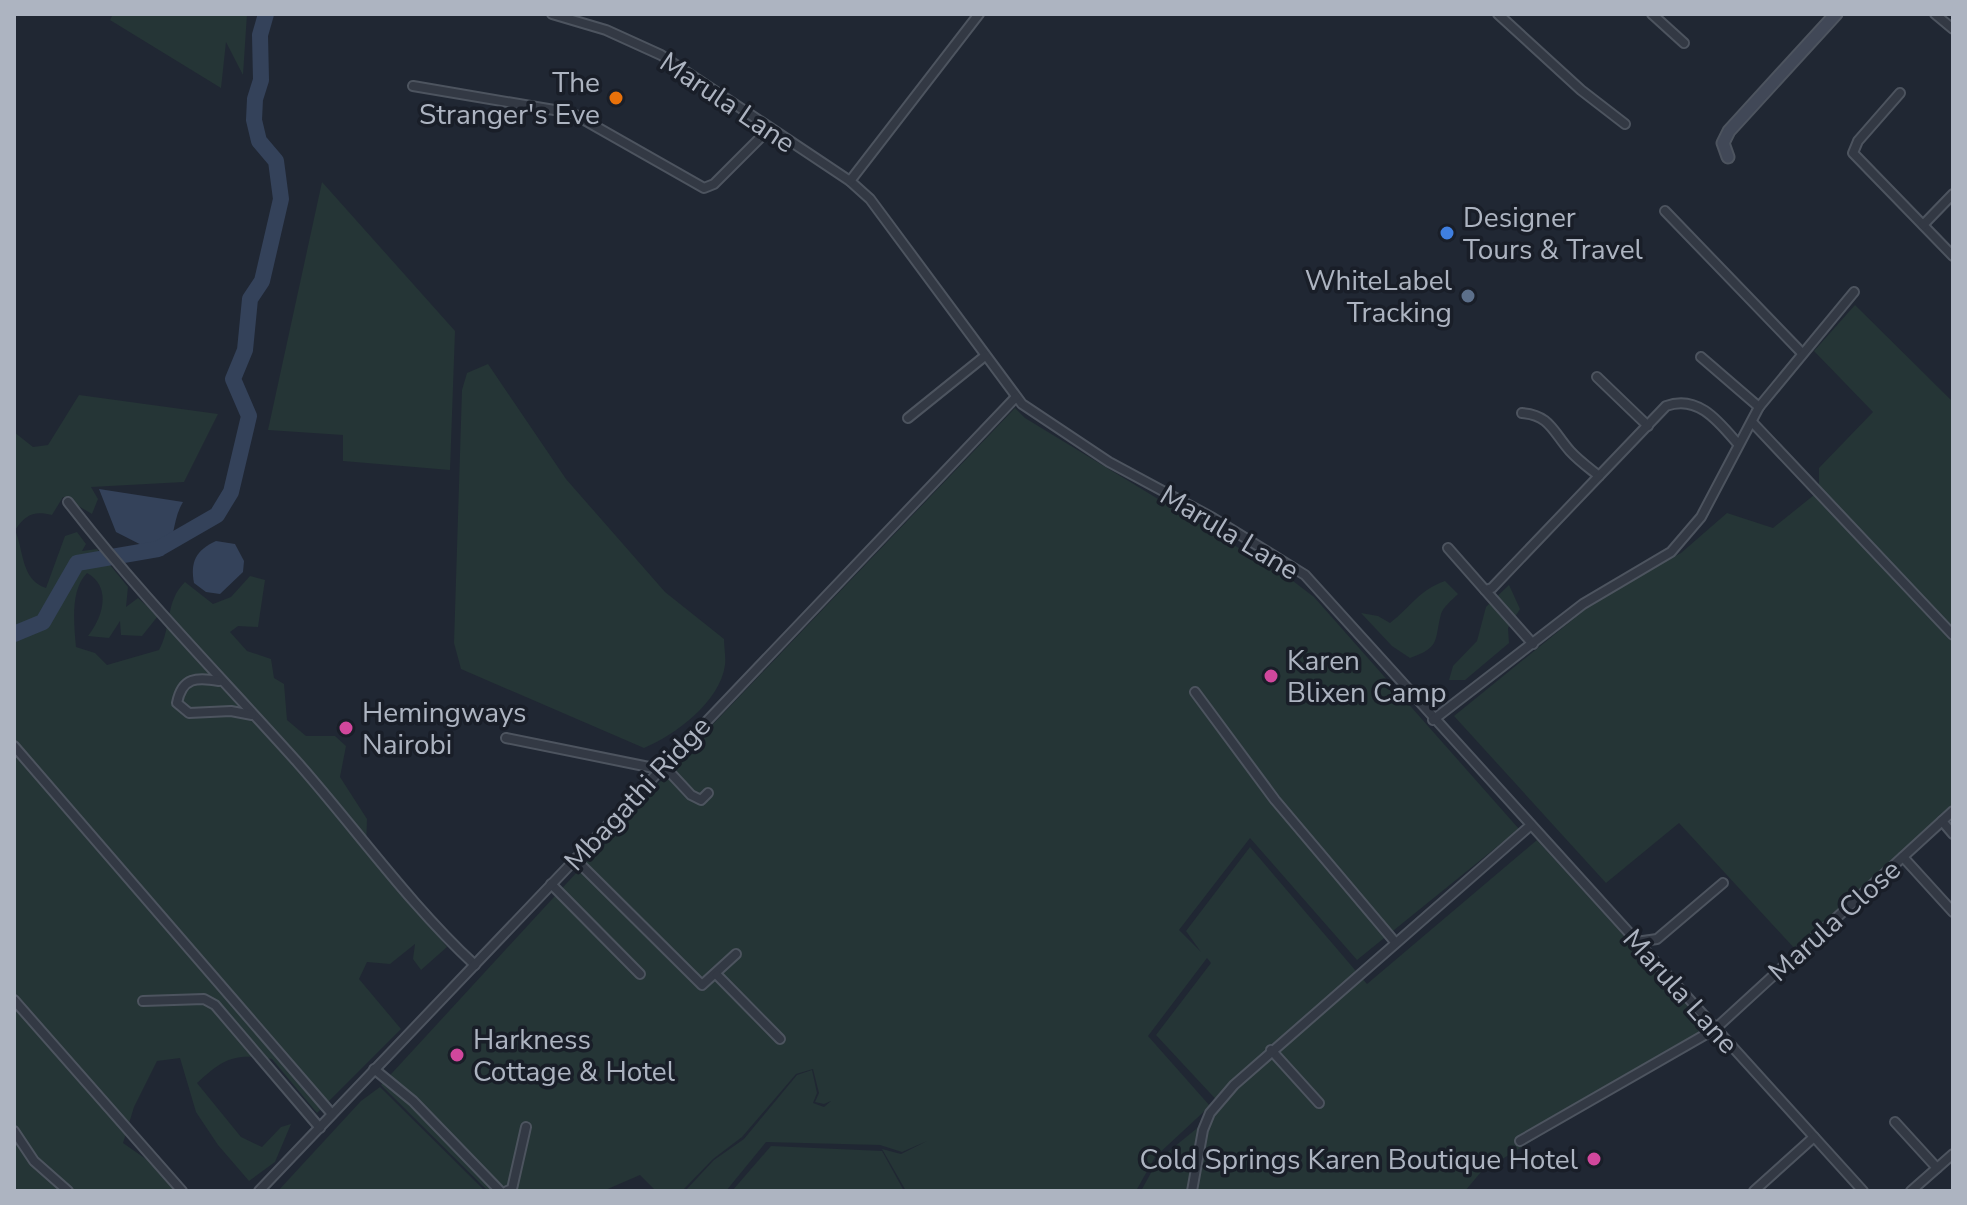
<svg xmlns="http://www.w3.org/2000/svg" width="1967" height="1205" font-family="'Nunito Sans',sans-serif">
<rect width="100%" height="100%" fill="#202733"/>
<!-- green -->
<g fill="#253536">
<polygon points="113,14 247,14 243,75 226,42 221,88 110,20"/>
<polygon points="322,182 455,331 450,470 343,461 343,435 268,430"/>
<polygon points="1855,305 1953,402 1953,807 1796,950 1679,823 1606,883 1454,716 1587,608 1638,575 1681,553 1727,513 1773,528 1819,491 1819,468 1873,412 1814,351"/>
<path d="M 488,364 L 566,479 L 665,592 L 724,639 C 724,647 726,657 725,665 C 720,702 675,735 644,748 L 461,669 L 454,643 L 462,390 L 467,373 Z"/>
<path d="M 79,395 L 218,414 L 184,482 L 91,487 L 98,499 L 92,514 L 63,497 L 52,515 C 34,510 25,515 15,530 C 24,551 21,580 46,588 L 65,536 L 77,532 L 86,544 L 82,551 L 97,549 L 128,587 L 126,607 L 138,598 L 158,616 L 142,636 L 121,635 L 120,621 L 109,638 L 88,636 C 103,617 112,587 87,573 C 70,590 74,624 76,647 L 95,653 L 107,665 L 159,650 C 172,627 165,601 185,582 L 213,604 L 231,597 L 250,576 L 265,580 L 258,627 L 238,626 L 230,632 L 247,651 L 271,659 L 274,678 L 284,684 L 287,720 L 306,736 L 335,736 L 346,746 L 340,777 L 367,819 L 366,849 L 447,947 L 421,970 L 413,959 L 415,944 L 390,964 L 367,962 L 359,979 L 401,1029 L 317,1113 L 272,1059 C 235,1053 224,1058 197,1083 L 241,1137 L 262,1147 L 281,1127 L 291,1124 L 275,1162 L 249,1181 L 218,1145 L 196,1112 L 180,1058 L 157,1061 L 134,1107 L 123,1143 L 153,1164 L 175,1191 L 14,1191 L 14,432 L 33,447 L 48,445 Z"/>
<polygon points="1015,408 1025,418 1293,581 1314,597 1519,829 1357,960 1250,838 1179,930 1201,952 1186,931 1250,847 1367,984 1537,840 1711,1032 1481,1172 1465,1191 1141,1191 1158,1160 1223,1107 1156,1035 1211,963 1207,958 1148,1036 1210,1106 1155,1157 1136,1191 906,1191 882,1149 901,1154 927,1141 902,1152 880,1145 766,1142 726,1191 685,1191 714,1160 744,1139 797,1075 812,1070 817,1093 813,1103 824,1107 831,1101 824,1104 815,1102 819,1093 813,1069 796,1074 742,1137 713,1159 682,1191 656,1191 640,1175 603,1191 488,1191 381,1085 717,720"/>
<path d="M 1445,581 L 1458,594 C 1452,600 1443,607 1441,614 C 1434,641 1441,647 1410,658 L 1392,646 L 1361,613 L 1378,616 L 1390,623 C 1412,606 1419,590 1445,581 Z"/>
<polygon points="1509,585 1520,609 1508,628 1509,643 1465,680 1449,680 1453,666 1477,641 1486,607"/>
<polygon points="380,1087 485,1191 278,1191 361,1101"/>
<polygon points="771,1146 882,1151 904,1191 732,1191"/>
</g>
<!-- water -->
<g fill="#34425a">
<path d="M 99,489 L 183,502 C 172,520 176,539 163,556 L 116,532 Z"/>
<path d="M 216,541 L 235,544 L 244,561 L 243,572 L 220,594 L 206,592 L 194,583 C 190,562 196,550 216,541 Z"/>
</g>
<g fill="none" stroke-linecap="round" stroke-linejoin="round">
<!-- river -->
<polyline stroke="#34425a" stroke-width="16" points="14,634 43,622 77,563 158,549 217,515 231,492 249,416 233,379 245,350 250,299 262,281 281,199 276,161 259,141 254,120 255,99 261,80 260,35 266,14"/>
<defs>
<g id="street">
<polyline points="552,14 606,30 661,55 850,181 870,199 1022,404 1109,462 1213,518 1305,575 1863,1191"/>
<polyline points="1498,14 1581,90 1625,124"/>
<polyline points="1652,14 1684,43"/>
<polyline points="1935,14 1953,29"/>
<polyline points="413,86 572,113 704,188 714,184 769,129"/>
<polyline points="1900,93 1858,141 1853,153 1953,256"/>
<polyline points="850,181 979,14"/>
<polyline points="1665,211 1801,352"/>
<polyline points="1923,225 1953,194"/>
<polyline points="1701,357 1759,407"/>
<polyline points="1597,377 1648,426"/>
<path d="M 1522,413 C 1550,415 1553,432 1570,451 C 1578,460 1589,468 1599,476 L 1666,406 C 1698,394 1719,422 1738,444"/>
<polyline points="908,418 985,356"/>
<polyline points="1752,422 1953,635"/>
<path d="M 68,502 C 139,594 221,677 298,763 C 357,830 410,905 475,965"/>
<polyline points="1448,548 1485,590 1492,588 1599,476"/>
<polyline points="1485,590 1533,644"/>
<path d="M 219,681 C 197,677 182,677 177,703 L 189,713 L 231,711 L 252,715"/>
<polyline points="1195,692 1275,800 1395,942"/>
<polyline points="1433,720 1583,604 1671,552 1701,517 1759,407 1854,292"/>
<polyline points="506,738 659,769"/>
<polyline points="14,746 332,1114"/>
<polyline points="663,765 691,795 701,800 708,793"/>
<polyline points="1942,821 1953,834"/>
<polyline points="1903,857 1953,912"/>
<polyline points="575,859 702,985 736,954"/>
<polyline points="551,884 640,974"/>
<polyline points="1636,942 1657,939 1723,883"/>
<polyline points="717,975 780,1039"/>
<polyline points="14,1000 182,1191"/>
<polyline points="143,1001 204,999 215,1005 320,1128"/>
<polyline points="1271,1050 1319,1103"/>
<polyline points="374,1069 413,1101 500,1191"/>
<polyline points="1895,1122 1937,1168"/>
<polyline points="14,1131 34,1161 68,1191"/>
<polyline points="1520,1141 1715,1029 1953,811"/>
<polyline points="259,1191 1016,397"/>
<polyline points="507,1191 512,1189 526,1127"/>
<polyline points="1192,1191 1203,1130 1210,1113 1234,1085 1531,825"/>
<polyline points="1754,1191 1814,1137"/>
<polyline points="1911,1191 1953,1154"/>
</g>
<polyline id="secondary" points="1728,157 1723,143 1729,131 1836,14"/>
</defs>
<!-- street casing -->
<use href="#street" stroke="#4d545f" stroke-width="12"/>
<!-- secondary casing -->
<use href="#secondary" stroke="#4d545f" stroke-width="15"/>
<!-- street -->
<use href="#street" stroke="#333944" stroke-width="8"/>
<!-- secondary -->
<use href="#secondary" stroke="#414857" stroke-width="11"/>
</g>
<!-- markers -->
<circle fill="#e8710a" stroke="#191e28" stroke-width="3" cx="616" cy="98" r="8"/>
<circle fill="#3f7fe0" stroke="#191e28" stroke-width="3" cx="1447" cy="233" r="8"/>
<circle fill="#5c6f8a" stroke="#191e28" stroke-width="3" cx="1468" cy="296" r="8"/>
<g fill="#d1479c" stroke="#191e28" stroke-width="3">
<circle cx="1271" cy="676" r="8"/>
<circle cx="346" cy="728" r="8"/>
<circle cx="457" cy="1055" r="8"/>
<circle cx="1594" cy="1159" r="8"/>
</g>
<g text-anchor="middle" stroke-width="7" stroke-linejoin="round" paint-order="stroke">
<!-- poi labels -->
<g font-size="28" fill="#adb4c1" stroke="#191e28" text-anchor="start">
<text x="600" y="92" text-anchor="end">The<tspan x="600" dy="32">Stranger's Eve</tspan></text>
<text x="1463" y="227">Designer<tspan x="1463" dy="32">Tours &amp; Travel</tspan></text>
<text x="1452" y="290" text-anchor="end">WhiteLabel<tspan x="1452" dy="32">Tracking</tspan></text>
<text x="1287" y="670">Karen<tspan x="1287" dy="32">Blixen Camp</tspan></text>
<text x="362" y="722">Hemingways<tspan x="362" dy="32">Nairobi</tspan></text>
<text x="473" y="1049">Harkness<tspan x="473" dy="32">Cottage &amp; Hotel</tspan></text>
<text x="1578" y="1169" text-anchor="end">Cold Springs Karen Boutique Hotel</text>
</g>
<!-- street labels -->
<g font-size="28" fill="#adb4c1" stroke="#191e28">
<text transform="translate(728 102) rotate(34)" y="10">Marula Lane</text>
<text transform="translate(1230 532) rotate(31)" y="10">Marula Lane</text>
<text transform="translate(637 793) rotate(-47)" y="10">Mbagathi Ridge</text>
<text transform="translate(1834 920) rotate(-42)" y="10">Marula Close</text>
<text transform="translate(1681 991) rotate(48)" y="10">Marula Lane</text>
</g>
</g>
<!-- border -->
<rect width="1967" height="1205" fill="none" stroke="#adb4c1" stroke-width="32"/>
</svg>
